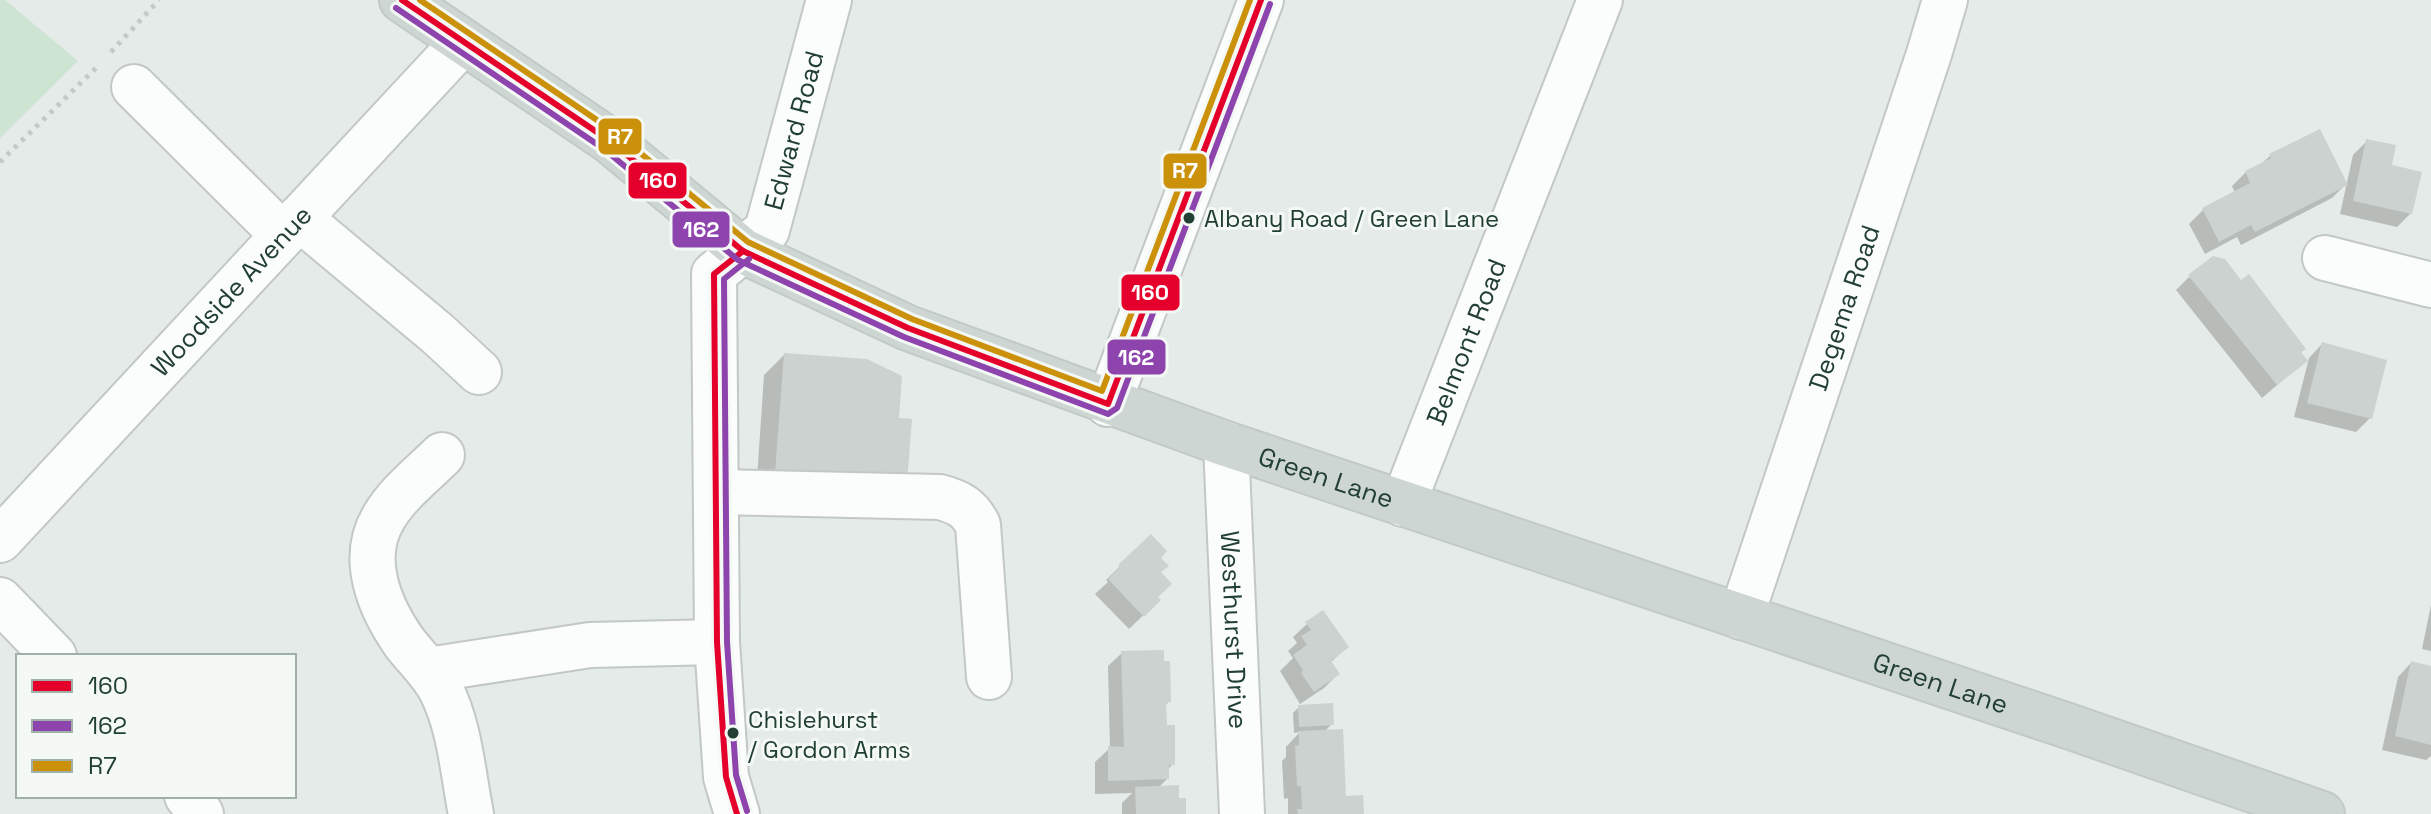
<svg xmlns="http://www.w3.org/2000/svg" width="2431" height="814" font-family="'Space Grotesk',sans-serif">
<rect width="100%" height="100%" fill="#e5ebe8"/>
<!-- green -->
<polygon fill="#cee4d3" points="0,0 5,0 78,61 0,138"/>
<!-- shadow -->
<g fill="#0003">
<polygon points="2319,132 2346,184 2332,198 2241,245 2237,237 2205,254 2189,224 2203,210 2235,193 2232,186 2246,172 2260,165 2270,156"/>
<polygon points="2367,141 2390,166 2411,213 2397,227 2340,214 2353,155"/>
<polygon points="2189,277 2305,361 2262,398 2176,290"/>
<polygon points="2322,344 2370,418 2356,432 2294,417 2309,358"/>
<polygon points="784,355 885,502 756,493 764,375"/>
<polygon points="1151,536 1158,558 1156,597 1159,600 1129,629 1095,594 1108,582 1106,580"/>
<polygon points="2431,605 2431,651 2422,649"/>
<polygon points="1307,624 1347,647 1330,663 1338,674 1324,688 1300,704 1280,671 1293,658 1288,651 1297,643 1293,637"/>
<polygon points="1122,653 1169,701 1164,706 1165,727 1173,764 1167,770 1167,779 1158,788 1177,801 1184,814 1122,814 1122,803 1132,793 1095,794 1095,762 1110,748 1108,666"/>
<polygon points="2411,663 2431,668 2431,756 2426,760 2382,750 2398,677"/>
<polygon points="1299,707 1332,724 1324,732 1344,798 1363,814 1288,814 1288,798 1284,799 1282,761 1286,757 1286,747 1300,732 1294,733 1293,713"/>
</g>
<!-- building -->
<g fill="#ccd2cf">
<polygon points="2320,129 2348,185 2255,232 2251,225 2219,242 2202,208 2250,183 2245,171 2271,158 2269,154"/>
<polygon points="2366,139 2396,145 2392,165 2422,172 2412,214 2353,201"/>
<polygon points="2213,256 2225,259 2241,280 2249,274 2306,349 2301,352 2308,361 2277,385 2188,275"/>
<polygon points="2322,342 2387,360 2372,419 2307,403"/>
<polygon points="784,353 867,359 902,376 899,418 912,419 907,483 775,473"/>
<polygon points="1151,534 1167,551 1161,558 1169,566 1161,572 1172,584 1158,597 1161,600 1144,617 1108,579 1120,567 1118,565"/>
<polygon points="1323,610 1349,647 1331,661 1340,674 1314,692 1301,673 1303,670 1293,655 1307,645 1301,636 1311,630 1305,622"/>
<polygon points="1164,650 1164,661 1170,661 1171,702 1166,702 1167,725 1175,725 1175,765 1169,765 1169,779 1108,781 1108,746 1124,747 1121,651"/>
<polygon points="2411,661 2431,666 2431,745 2395,736"/>
<polygon points="1333,703 1334,725 1299,727 1298,705"/>
<polygon points="1343,729 1346,796 1363,795 1364,814 1298,814 1297,809 1302,809 1301,786 1297,786 1296,767 1295,745 1299,746 1299,731"/>
<polygon points="1179,785 1179,798 1186,798 1186,814 1136,814 1135,787"/>
</g>
<g fill="none" stroke-linecap="round" stroke-linejoin="round">
<defs>
<g id="minor">
<polyline points="134,87 283,235"/>
<polyline points="299,218 438,334 479,372"/>
<polyline points="2325,258 2431,285"/>
<polyline points="1108,404 1261,0"/>
<path id="s1" d="M 1226,444 L 1242,814"/>
<path d="M 442,455 C 423,474 398,493 384,517 C 359,558 379,606 404,642 C 416,658 432,672 441,690 C 460,727 463,774 471,814"/>
<path d="M 716,492 L 940,497 C 958,502 969,507 978,525 L 989,677"/>
<path id="s2" d="M 1403,504 L 1600,0"/>
<path id="s3" d="M 0,540 L 463,42"/>
<polyline points="0,600 54,656"/>
<path id="s4" d="M 1741,617 L 1929,54 L 1945,0"/>
<polyline points="428,670 590,645 717,642"/>
<polyline points="187,796 201,814"/>
<path id="s5" d="M 737,814 L 726,777 L 717,642 L 714,274 L 767,230 L 829,0"/>
</g>
<g id="major">
<path id="s6" d="M 402,0 L 610,141 L 743,251 L 908,328 L 1226,444 L 2074,728 L 2322,814"/>
</g>
</defs>
<!-- minor casing -->
<use href="#minor" stroke="#c2c8c5" stroke-width="48"/>
<!-- major casing -->
<use href="#major" stroke="#c1cac7" stroke-width="48"/>
<!-- path -->
<g stroke="#c1cbc6" stroke-width="5" stroke-dasharray="4 6" stroke-linecap="butt">
<polyline points="111,52 159,0"/>
<polyline points="0,162 99,65"/>
</g>
<!-- minor -->
<use href="#minor" stroke="#fbfcfc" stroke-width="44"/>
<!-- major -->
<use href="#major" stroke="#ced6d3" stroke-width="44"/>
<defs>
<g id="bus-1">
<polyline points="402,0 610,141 743,251 908,328 1108,404 1261,0"/>
<polyline points="737,814 726,777 717,642 714,274 743,251"/>
</g>
<g id="bus-2">
<polyline points="396,8 604,149 738,260 904,337 1108,414 1117,408 1270,4"/>
<polyline points="747,811 736,775 727,642 724,279 749,259"/>
</g>
<polyline id="bus-3" points="420,0 616,133 748,242 912,319 1102,391 1250,0"/>
</defs>
<!-- bus-1 casing -->
<use href="#bus-1" stroke="#f4f9f6" stroke-width="12"/>
<!-- bus-2 casing -->
<use href="#bus-2" stroke="#f4f9f6" stroke-width="12"/>
<!-- bus-3 casing -->
<use href="#bus-3" stroke="#f4f9f6" stroke-width="12"/>
<!-- bus-1 -->
<use href="#bus-1" stroke="#e4002b" stroke-width="6"/>
<!-- bus-2 -->
<use href="#bus-2" stroke="#8e44ad" stroke-width="6"/>
<!-- bus-3 -->
<use href="#bus-3" stroke="#cc910a" stroke-width="6"/>
</g>
<!-- markers -->
<g fill="#223f34" stroke="#f4f9f6" stroke-width="3">
<circle cx="1189" cy="218" r="7"/>
<circle cx="733" cy="733" r="7"/>
</g>
<g text-anchor="middle" stroke-width="6" stroke-linejoin="round" paint-order="stroke">
<!-- bus labels -->
<g font-size="24" fill="#223f34" stroke="#f4f9f6" text-anchor="start">
<text x="1204" y="227">Albany Road / Green Lane</text>
<text x="748" y="728">Chislehurst<tspan x="748" dy="30">/ Gordon Arms</tspan></text>
</g>
<!-- street labels -->
<g font-size="26" fill="#223f34" stroke="#f4f9f6">
<text dy="9" stroke="none"><textPath href="#s5" startOffset="714">Edward Road</textPath></text>
<text dy="9" stroke="none"><textPath href="#s3" startOffset="340">Woodside Avenue</textPath></text>
<text dy="9" stroke="none"><textPath href="#s4" startOffset="326">Degema Road</textPath></text>
<text dy="9" stroke="none"><textPath href="#s2" startOffset="174">Belmont Road</textPath></text>
<text dy="9" stroke="none"><textPath href="#s6" startOffset="1050">Green Lane</textPath></text>
<text dy="9" stroke="none"><textPath href="#s1" startOffset="186">Westhurst Drive</textPath></text>
<text dy="9" stroke="none"><textPath href="#s6" startOffset="1698">Green Lane</textPath></text>
</g>
</g>
<g stroke="#f4f9f6" stroke-width="3">
<rect x="597" y="117" width="46" height="39" rx="8" fill="#cc910a"/>
<rect x="1162" y="152" width="46" height="38" rx="8" fill="#cc910a"/>
<rect x="627" y="161" width="61" height="39" rx="8" fill="#e4002b"/>
<rect x="671" y="210" width="60" height="39" rx="8" fill="#8e44ad"/>
<rect x="1120" y="273" width="61" height="39" rx="8" fill="#e4002b"/>
<rect x="1106" y="338" width="61" height="38" rx="8" fill="#8e44ad"/>
</g>
<g font-size="22" text-anchor="middle" font-weight="bold" fill="#fff">
<text x="620" y="144">R7</text>
<text x="1185" y="178">R7</text>
<text x="658" y="188">160</text>
<text x="701" y="237">162</text>
<text x="1150" y="300">160</text>
<text x="1136" y="365">162</text>
</g>
<!-- legend -->
<rect x="16" y="654" width="280" height="144" fill="#f4f9f6" stroke="#a0afa8" stroke-width="2"/>
<rect x="32" y="680" width="40" height="12" fill="#e4002b" stroke="#a0afa8" stroke-width="2"/>
<text x="88" y="694" font-size="24" fill="#223f34">160</text>
<rect x="32" y="720" width="40" height="12" fill="#8e44ad" stroke="#a0afa8" stroke-width="2"/>
<text x="88" y="734" font-size="24" fill="#223f34">162</text>
<rect x="32" y="760" width="40" height="12" fill="#cc910a" stroke="#a0afa8" stroke-width="2"/>
<text x="88" y="774" font-size="24" fill="#223f34">R7</text>
</svg>
